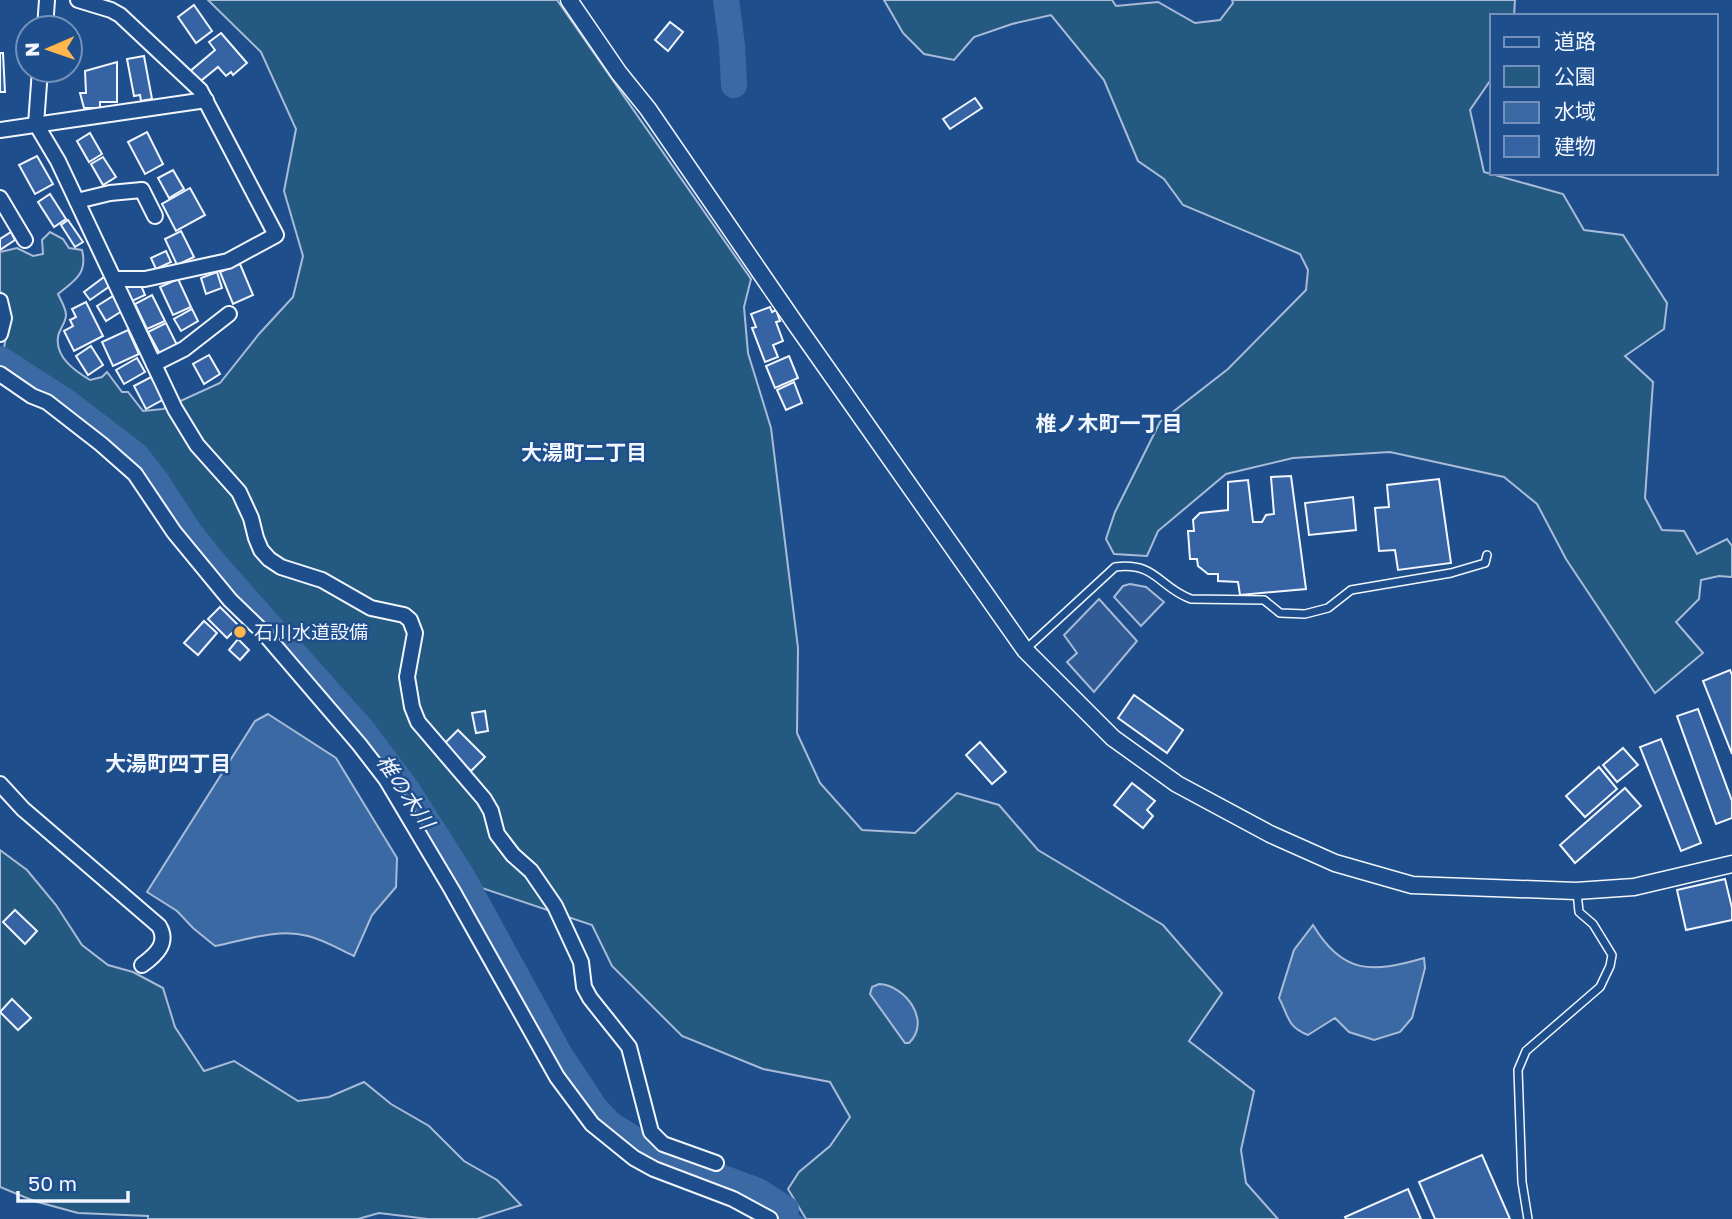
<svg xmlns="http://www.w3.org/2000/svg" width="1732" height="1219" font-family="'Golos Text','Noto Sans JP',sans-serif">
<rect width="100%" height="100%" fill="#1f4e8c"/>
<!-- green -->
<g fill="#245a82" stroke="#a8bbd7" stroke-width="2">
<path d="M 208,0 L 557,0 L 751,279 L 744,307 L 748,353 L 771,428 L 798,648 L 797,733 L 820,783 L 862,830 L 915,833 L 957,793 L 999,805 L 1038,850 L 1163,925 L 1222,993 L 1189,1041 L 1254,1091 L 1241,1150 L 1246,1183 L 1278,1219 L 806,1219 L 788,1189 L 799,1172 L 830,1146 L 850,1117 L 830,1082 L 763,1069 L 682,1036 L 612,966 L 592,925 L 476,886 L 360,717 L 280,624 L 229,571 L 181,506 L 138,454 L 4,348 L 9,320 L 7,305 L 0,291 L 0,252 L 17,248 L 33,256 L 43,254 L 42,240 L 50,232 L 63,239 L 69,248 L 82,250 C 88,274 74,281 58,294 C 61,301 66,308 66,315 C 66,323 59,329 58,337 C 55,357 75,371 90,380 L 102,377 L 107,372 L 122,392 L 128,392 L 143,411 L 163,409 L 220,383 L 259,334 L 293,297 L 303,256 L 284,191 L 296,129 L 261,52 Z"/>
<polygon points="884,0 1112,0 1116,6 1158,2 1195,23 1220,20 1233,3 1232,0 1515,0 1514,16 1492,16 1492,78 1470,110 1484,172 1563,194 1584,230 1623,235 1667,303 1664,329 1625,356 1653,382 1645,498 1662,530 1684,531 1697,554 1727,539 1732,546 1732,577 1719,576 1701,580 1699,599 1676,622 1703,653 1655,693 1566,559 1537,504 1504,477 1390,452 1293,458 1226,474 1158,531 1147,556 1114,554 1106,539 1115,512 1160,422 1228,369 1306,290 1308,270 1300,254 1183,205 1164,179 1138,161 1104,80 1051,15 1012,24 974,37 954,60 924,54 903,33"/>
<polygon points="0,850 27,870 56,905 82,945 108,965 133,972 163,988 175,1027 204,1071 234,1061 298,1101 329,1097 364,1082 391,1104 429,1126 464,1161 497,1180 521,1205 477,1219 428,1219 379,1213 358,1219 148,1219 148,1216 78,1213 34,1201 0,1187"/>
</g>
<!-- parking -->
<g fill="#305b95" stroke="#a8bbd7" stroke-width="2">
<polygon points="1130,584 1146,587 1164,602 1141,626 1114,597 1123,586"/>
<polygon points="1099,599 1137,641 1094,692 1067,662 1077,653 1064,635"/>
</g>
<!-- water -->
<g fill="#3b69a3" stroke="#a8bbd7" stroke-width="2">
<path d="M 268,714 L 336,758 L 397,858 L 396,887 L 372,915 L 354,956 C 339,949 324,940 308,936 C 277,928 246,940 215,946 L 193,928 L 177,911 L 147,892 L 255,721 Z"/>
<path d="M 1313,925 C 1343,975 1372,973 1424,958 L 1425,968 L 1412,1018 L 1400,1032 L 1374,1040 L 1349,1032 L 1335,1018 L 1308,1035 C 1286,1026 1289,1016 1279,998 L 1294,950 Z"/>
<path d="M 879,984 C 905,985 932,1021 909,1043 L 905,1043 L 870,994 L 872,987 Z"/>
</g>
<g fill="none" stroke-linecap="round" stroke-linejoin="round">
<!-- stream -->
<polyline stroke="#3b69a3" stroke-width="4.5" points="786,1209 801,1219"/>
<!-- river -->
<g stroke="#3b69a3" stroke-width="26">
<polyline points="726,0 732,45 734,85"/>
<polyline points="0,359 68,403 136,455 155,479 190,533 215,564 364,732 406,788 462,876 560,1055 595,1108 610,1124 647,1147 677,1161 758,1191 786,1209 785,1219"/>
</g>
</g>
<!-- building -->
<g fill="#3563a3" stroke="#f2f6ff" stroke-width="2">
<polygon points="194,5 212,31 196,43 178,17"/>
<polygon points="670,22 683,32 668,51 655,40"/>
<polygon points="221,33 247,63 233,75 231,72 226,76 218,67 197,84 188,73 215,50 209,42"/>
<polygon points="0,53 3,53 5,92 0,92"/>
<polygon points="144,56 152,99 141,101 140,95 134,96 127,59"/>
<polygon points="117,62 117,102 100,102 100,108 84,108 80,93 86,93 85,71"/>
<polygon points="975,98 982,108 950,129 943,119"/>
<polygon points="147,132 163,164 145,174 128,142"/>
<polygon points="90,133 102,154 89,162 77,141"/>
<polygon points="37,156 53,184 35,194 19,165"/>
<polygon points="103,157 116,177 103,185 91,164"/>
<polygon points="173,170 184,189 169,198 158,178"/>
<polygon points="190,188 205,215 176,231 162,204"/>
<polygon points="50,194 66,219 54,227 38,202"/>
<polygon points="68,220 83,242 75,247 61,225"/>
<polygon points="181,231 194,257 177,265 165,239"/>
<polygon points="11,232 15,240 0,250 0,239"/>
<polygon points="166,251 171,262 156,269 151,258"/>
<polygon points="240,264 253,295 233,304 220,272"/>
<polygon points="217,272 222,288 206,294 201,278"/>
<polygon points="104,277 110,286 90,300 84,292"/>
<polygon points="178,279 191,307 173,315 160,287"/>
<polygon points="140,283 145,295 132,301 124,285"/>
<polygon points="152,295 165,321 147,329 135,304"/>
<polygon points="113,296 122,311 106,321 97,306"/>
<polygon points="86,302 103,336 74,351 64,331 73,326 70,320 76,317 72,309"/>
<polygon points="770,307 772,312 776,310 780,321 776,322 783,341 773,345 778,357 765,362 752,328 756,327 751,314"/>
<polygon points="192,309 198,321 181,331 174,319"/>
<polygon points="166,323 178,347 161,356 148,332"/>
<polygon points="128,330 139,354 113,366 102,342"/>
<polygon points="91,346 103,365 88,375 76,356"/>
<polygon points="209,355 220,374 204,384 193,364"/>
<polygon points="789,356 798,378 775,388 766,366"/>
<polygon points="137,358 145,372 124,384 116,370"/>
<polygon points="151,377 164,399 146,409 134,386"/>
<polygon points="794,382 802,403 786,410 777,390"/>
<polygon points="1291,476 1306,589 1240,595 1238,582 1218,581 1218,574 1208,574 1198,566 1197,559 1190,559 1188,531 1194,531 1193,520 1200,513 1228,510 1228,482 1248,480 1253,522 1262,522 1266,515 1274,514 1271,477"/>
<polygon points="1439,479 1451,563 1398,570 1395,550 1379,551 1375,508 1389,507 1387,485"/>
<polygon points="1353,497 1356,530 1309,535 1305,503"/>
<polygon points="220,607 239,626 227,638 208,619"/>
<polygon points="204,621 217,633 198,655 184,643"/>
<polygon points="238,639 249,650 240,660 229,650"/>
<polygon points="1730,670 1732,675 1732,754 1703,681"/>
<polygon points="1134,695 1183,730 1167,753 1118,718"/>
<polygon points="1698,709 1732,801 1732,818 1716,824 1677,716"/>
<polygon points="485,711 488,731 476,733 472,713"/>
<polygon points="458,730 485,757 471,771 444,744"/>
<polygon points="1661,739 1701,843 1681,851 1640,747"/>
<polygon points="980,742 1006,772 992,784 966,755"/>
<polygon points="1623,748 1638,765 1617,782 1603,765"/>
<polygon points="1599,767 1617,789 1585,817 1566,796"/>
<polygon points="1132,783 1155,801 1147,810 1153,816 1143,828 1114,805"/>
<polygon points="1625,788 1641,806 1575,863 1560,845"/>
<polygon points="1725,879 1732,908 1732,920 1686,930 1677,890"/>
<polygon points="15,910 37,931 25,944 3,922"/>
<polygon points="12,999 31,1018 18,1030 0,1012"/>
<polygon points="1482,1155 1510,1219 1435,1219 1419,1182"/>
<polygon points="1408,1189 1421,1219 1346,1219 1345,1217"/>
</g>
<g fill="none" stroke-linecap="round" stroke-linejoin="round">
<defs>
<g id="service">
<path d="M 1026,649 L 1115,567 C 1157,562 1158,587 1191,599 L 1264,600 L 1280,613 L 1305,614 L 1328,608 L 1351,590 L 1451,573 L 1485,563 L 1487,555"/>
<polyline points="1528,1219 1522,1182 1518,1070 1526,1051 1600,987 1610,966 1612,955 1593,924 1579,912 1577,892"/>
</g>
<g id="minor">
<polyline points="78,0 111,10 120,15 200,90 276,235 228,261 145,279 114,279"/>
<polyline points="45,28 47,0"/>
<polyline points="40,70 36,124 58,161 175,409 197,445 239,492 251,518 256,538 261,550 269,559 281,567 322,580 371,608 404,615 410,620 415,633 407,677 412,707 418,722 484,799 491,811 497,834 513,855 531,871 555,906 581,962 584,987 590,998 629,1047 651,1132 663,1144 716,1163"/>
<polyline points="0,130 206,100"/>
<polyline points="0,198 25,240"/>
<polyline points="77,201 110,193 142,190 155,216"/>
<polyline points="0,301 4,318 0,334"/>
<polyline points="154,364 184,349 229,314"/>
<polyline points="0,374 32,396 47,402 101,444 135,474 174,532 230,600 263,632 359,744 386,779 452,890 557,1077 592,1124 634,1158 654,1169 733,1199 770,1219"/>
<path d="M 0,784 L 23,809 L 159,926 C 169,943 156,955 142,965"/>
</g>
<polyline id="tertiary" points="569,0 619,73 648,109 797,326 1025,650 1113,738 1177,784 1270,834 1335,863 1412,885 1576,891 1634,887 1732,864"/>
</defs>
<!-- service casing -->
<use href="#service" stroke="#f2f6ff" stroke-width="10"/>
<!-- minor casing -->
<use href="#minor" stroke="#f2f6ff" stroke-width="18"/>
<!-- tertiary casing -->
<use href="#tertiary" stroke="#f2f6ff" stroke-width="19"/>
<!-- service -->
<use href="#service" stroke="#1f4e8c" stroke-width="7"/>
<!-- minor -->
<use href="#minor" stroke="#1f4e8c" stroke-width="14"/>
<!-- tertiary -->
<use href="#tertiary" stroke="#1f4e8c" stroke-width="16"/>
</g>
<!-- markers -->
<circle fill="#ffb74d" stroke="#1f4e8c" stroke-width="2.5" cx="240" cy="632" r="7"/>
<g text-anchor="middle" stroke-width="5" stroke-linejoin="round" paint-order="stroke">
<!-- poi labels -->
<g font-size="19" fill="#f2f6ff" stroke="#1f4e8c" text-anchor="start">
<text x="254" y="639">石川水道設備</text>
</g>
<!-- neighbourhood labels -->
<g font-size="21" font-weight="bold" fill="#f2f6ff" stroke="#1f4e8c">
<text x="1109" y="431">椎ノ木町一丁目</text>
<text x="584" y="460">大湯町二丁目</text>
<text x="168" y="771">大湯町四丁目</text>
</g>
<!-- water labels -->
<g font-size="21" font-style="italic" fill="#f2f6ff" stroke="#1f4e8c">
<text transform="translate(405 792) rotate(56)" y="7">椎の木川</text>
</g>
</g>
<!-- legend -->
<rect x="1490" y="14" width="228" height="161" fill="#1f4e8c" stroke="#7391ba" stroke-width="2"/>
<rect x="1504" y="37" width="35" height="10" fill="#1f4e8c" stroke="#7391ba" stroke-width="2"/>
<text x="1554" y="49" font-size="21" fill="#f2f6ff">道路</text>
<rect x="1504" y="66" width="35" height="21" fill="#245a82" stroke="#7391ba" stroke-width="2"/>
<text x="1554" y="84" font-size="21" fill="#f2f6ff">公園</text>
<rect x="1504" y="102" width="35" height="21" fill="#3b69a3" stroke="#7391ba" stroke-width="2"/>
<text x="1554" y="119" font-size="21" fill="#f2f6ff">水域</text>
<rect x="1504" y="136" width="35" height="21" fill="#3563a3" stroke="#7391ba" stroke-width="2"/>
<text x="1554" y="154" font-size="21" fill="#f2f6ff">建物</text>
<!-- north arrow -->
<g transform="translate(49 49) rotate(268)"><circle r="33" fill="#1f4e8c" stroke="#7391ba" stroke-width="2"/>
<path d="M0-5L12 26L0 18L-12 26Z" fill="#ffb74d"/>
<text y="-10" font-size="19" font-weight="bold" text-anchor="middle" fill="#f2f6ff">N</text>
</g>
<!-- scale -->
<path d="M18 1191v10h110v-10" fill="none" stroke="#f2f6ff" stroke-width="3.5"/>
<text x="28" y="1191" font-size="21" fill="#f2f6ff" stroke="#1f4e8c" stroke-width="5" paint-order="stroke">50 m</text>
</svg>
